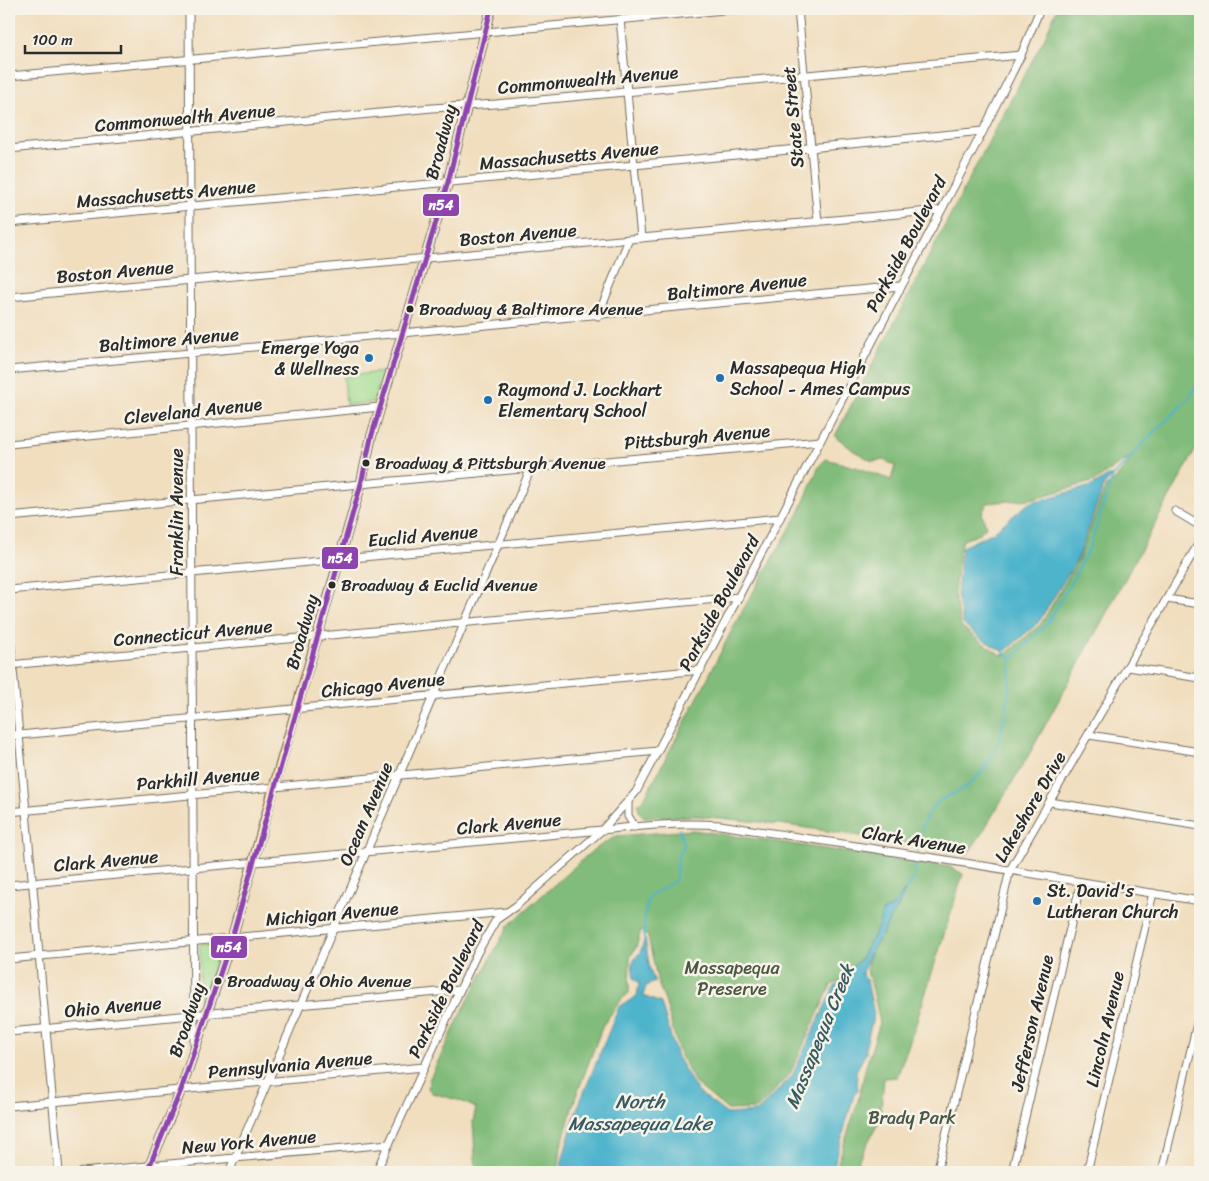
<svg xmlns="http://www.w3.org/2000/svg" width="1209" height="1181" font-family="Sriracha,sans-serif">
<rect width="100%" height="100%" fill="#f7f3e8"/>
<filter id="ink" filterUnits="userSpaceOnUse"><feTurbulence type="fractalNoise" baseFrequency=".02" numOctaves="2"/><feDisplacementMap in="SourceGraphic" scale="10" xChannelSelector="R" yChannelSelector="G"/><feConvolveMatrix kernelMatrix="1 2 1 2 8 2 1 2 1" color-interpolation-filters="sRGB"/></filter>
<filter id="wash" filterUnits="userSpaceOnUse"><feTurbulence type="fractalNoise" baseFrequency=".0096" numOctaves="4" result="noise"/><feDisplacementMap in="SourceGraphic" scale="20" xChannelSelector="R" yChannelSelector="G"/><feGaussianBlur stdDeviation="1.12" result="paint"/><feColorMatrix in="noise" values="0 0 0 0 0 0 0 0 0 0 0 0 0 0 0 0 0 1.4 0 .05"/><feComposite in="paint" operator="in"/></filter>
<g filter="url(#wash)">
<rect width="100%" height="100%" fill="#f1debf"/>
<!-- green -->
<g fill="#a3dd90" stroke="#67845e">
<polygon points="382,372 374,402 346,405 344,376"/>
<polygon points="221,943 201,1009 199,1007 200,945"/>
</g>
<!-- forest -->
<g fill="#82bc7a" stroke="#567452" fill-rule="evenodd">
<path d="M 1057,9 L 1200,9 L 1200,435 L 1196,449 L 1031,751 L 982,833 L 967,855 L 928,847 L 923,840 L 916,835 L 913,844 L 780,824 L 697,816 L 644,817 L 639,812 L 638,804 L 645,797 L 697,699 L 737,620 L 799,513 L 819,466 L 826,459 L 862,469 L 891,480 L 895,466 L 884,460 L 872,461 L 854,451 L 835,436 L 1001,118 L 1045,37 ZM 1135,453 L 1115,480 L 1106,486 L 1079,559 L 1041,624 L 1006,654 L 1001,655 L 978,640 L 961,626 L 954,594 L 959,553 L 963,540 L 977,535 L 986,527 L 982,513 L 987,503 L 1031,499 L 1095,481 Z"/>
<polygon points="693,830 950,867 963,874 914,1030 897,1077 884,1078 880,1120 852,1172 835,1172 858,1101 866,1066 880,1023 873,990 868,975 867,968 869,955 884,932 890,918 897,910 905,890 892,907 882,912 879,925 860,960 850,968 846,978 831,985 790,1074 757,1109 728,1110 696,1084 680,1055 665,1001 658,983 648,937 641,930 636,948 630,957 629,993 622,999 603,1025 575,1099 561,1147 558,1172 476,1172 473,1122 476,1108 461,1101 432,1093 428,1088 429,1080 465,1006 508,926 592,851 616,836"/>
</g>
<!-- water -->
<g fill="#4db4cc" stroke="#3c707c">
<polygon points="1108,476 1113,476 1104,485 1078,558 1038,623 1004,652 980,638 963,624 957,594 962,547 992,533 1029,503 1092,486"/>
<polygon points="906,888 897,909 890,918 884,931 869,955 862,974 867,981 874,1014 866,1045 866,1053 856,1071 858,1090 854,1095 832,1172 561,1172 562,1161 576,1112 619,1007 637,996 639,983 634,979 632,963 640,952 645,939 650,970 655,982 646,986 643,996 661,1003 677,1057 698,1092 727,1114 757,1112 792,1076 834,987 852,973 851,968 860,960 879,925 882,912 892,907"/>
</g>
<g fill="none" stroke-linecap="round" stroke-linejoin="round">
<!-- stream -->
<g stroke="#4db4cc" stroke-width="2">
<polyline points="1004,650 1004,652 1011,659"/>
<path d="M 917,854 C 920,834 923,812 941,800 C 950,794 963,791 971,783 C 1003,755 1010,699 1011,659 L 1046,625 L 1065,593 L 1089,549 L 1113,476 L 1148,438 L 1188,399 L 1200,380"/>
<polyline points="905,890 914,879 916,859"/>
<polyline points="644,941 644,916 649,896 675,881 678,857 684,846 679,829"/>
</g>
</g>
</g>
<g filter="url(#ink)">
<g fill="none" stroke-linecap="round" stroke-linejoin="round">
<defs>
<g id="minor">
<polyline points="189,9 194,1043"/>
<polyline points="798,9 818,222"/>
<polyline points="620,19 641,238"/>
<polyline points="9,76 735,9"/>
<polyline points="9,149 432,108 496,104 1021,55"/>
<polyline points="9,223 634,165 983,131"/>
<polyline points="9,297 941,210"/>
<polyline points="598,316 629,239"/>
<polyline points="9,370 900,286"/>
<polyline points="9,444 380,407"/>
<polyline points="1175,511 1200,526"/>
<polyline points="9,517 820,441"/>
<polyline points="9,590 780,518"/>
<polyline points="1167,599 1200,604"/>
<polyline points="9,626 59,1172"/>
<polyline points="9,665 739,597"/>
<polyline points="1128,667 1200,678"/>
<polyline points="1089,735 1200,752"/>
<polyline points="9,736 701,670"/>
<polyline points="628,802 628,816 635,827"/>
<polyline points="1050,802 1200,826"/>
<polyline points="9,812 658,751"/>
<path d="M 9,885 L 602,830 C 641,826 680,822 720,825 L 940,859 L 1200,901"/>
<polyline points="9,959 506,912"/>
<polyline points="9,1032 459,990"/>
<polyline points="9,1106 424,1067"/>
<polyline points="82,1172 389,1144"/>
<polyline points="229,1172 531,468"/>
<polyline points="376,1172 477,953 496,920 516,906 602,830 636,792 983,131 1021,55 1040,9"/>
<polyline points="937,1172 1010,870 1200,541"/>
<polyline points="1012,1172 1081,882"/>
<polyline points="1087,1172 1153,893"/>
<polyline points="1162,1172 1200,1011"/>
</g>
<polyline id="major" points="147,1172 181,1090 232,938 274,787 361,484 371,438 448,182 491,9"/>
</defs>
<!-- minor casing -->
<use href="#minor" stroke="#706a5f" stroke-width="9"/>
<!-- major casing -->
<use href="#major" stroke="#706a5f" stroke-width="11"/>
<!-- minor -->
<use href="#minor" stroke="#fff" stroke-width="7"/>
<!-- major -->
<use href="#major" stroke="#f8bf6c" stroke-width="9"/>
<defs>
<polyline id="bus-1" points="147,1172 181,1090 232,938 361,484 371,438 448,182 491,9"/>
</defs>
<!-- bus-1 casing -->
<use href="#bus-1" stroke="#f7f3e8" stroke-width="9"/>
<!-- bus-1 -->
<use href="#bus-1" stroke="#8e44ad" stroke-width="5"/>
</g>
</g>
<!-- markers -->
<g fill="#2b2b2b" stroke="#f7f3e8" stroke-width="2">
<circle cx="410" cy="309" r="4.5"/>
<circle cx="366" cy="463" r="4.5"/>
<circle cx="332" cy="585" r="4.5"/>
<circle cx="218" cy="981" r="4.5"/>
</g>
<g fill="#1f6fb2" stroke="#f7f3e8" stroke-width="2">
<circle cx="369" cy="358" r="5"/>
<circle cx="720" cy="378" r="5"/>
<circle cx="488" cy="400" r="5"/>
<circle cx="1037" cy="901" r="5"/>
</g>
<g text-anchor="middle" stroke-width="5" stroke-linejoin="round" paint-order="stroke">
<!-- bus labels -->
<g font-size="17" fill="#2b2b2b" stroke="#f7f3e8" text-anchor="start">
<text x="419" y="315">Broadway &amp; Baltimore Avenue</text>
<text x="375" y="469">Broadway &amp; Pittsburgh Avenue</text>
<text x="341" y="591">Broadway &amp; Euclid Avenue</text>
<text x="227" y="987">Broadway &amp; Ohio Avenue</text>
</g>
<!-- street labels -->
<g font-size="18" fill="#2b2b2b" stroke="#f7f3e8">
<text transform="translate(588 80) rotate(-5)" y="6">Commonwealth Avenue</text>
<text transform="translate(793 117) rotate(-95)" y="6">State Street</text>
<text transform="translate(185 118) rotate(-5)" y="6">Commonwealth Avenue</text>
<text transform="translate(441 142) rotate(-75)" y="6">Broadway</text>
<text transform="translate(569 156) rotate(-5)" y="6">Massachusetts Avenue</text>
<text transform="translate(166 194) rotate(-5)" y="6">Massachusetts Avenue</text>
<text transform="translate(518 235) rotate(-5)" y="6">Boston Avenue</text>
<text transform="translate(906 244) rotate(-62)" y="6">Parkside Boulevard</text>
<text transform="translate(115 272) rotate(-5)" y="6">Boston Avenue</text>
<text transform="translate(737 287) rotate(-6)" y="6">Baltimore Avenue</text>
<text transform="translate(169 340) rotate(-5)" y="6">Baltimore Avenue</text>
<text transform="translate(193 411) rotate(-6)" y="6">Cleveland Avenue</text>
<text transform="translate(697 437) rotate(-5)" y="6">Pittsburgh Avenue</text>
<text transform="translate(177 512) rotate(-90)" y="6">Franklin Avenue</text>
<text transform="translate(423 536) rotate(-5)" y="6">Euclid Avenue</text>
<text transform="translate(719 603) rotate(-62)" y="6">Parkside Boulevard</text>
<text transform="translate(302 632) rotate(-74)" y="6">Broadway</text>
<text transform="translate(193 633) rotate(-5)" y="6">Connecticut Avenue</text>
<text transform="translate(383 685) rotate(-6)" y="6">Chicago Avenue</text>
<text transform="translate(198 779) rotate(-5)" y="6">Parkhill Avenue</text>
<text transform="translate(1030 807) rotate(-60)" y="6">Lakeshore Drive</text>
<text transform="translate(366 814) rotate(-67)" y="6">Ocean Avenue</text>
<text transform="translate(509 824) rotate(-5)" y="6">Clark Avenue</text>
<text transform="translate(914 840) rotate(9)" y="6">Clark Avenue</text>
<text transform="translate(106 861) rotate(-5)" y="6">Clark Avenue</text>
<text transform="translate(332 914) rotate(-5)" y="6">Michigan Avenue</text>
<text transform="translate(446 989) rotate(-64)" y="6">Parkside Boulevard</text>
<text transform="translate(113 1007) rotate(-5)" y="6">Ohio Avenue</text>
<text transform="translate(187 1020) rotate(-71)" y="6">Broadway</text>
<text transform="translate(1032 1023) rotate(-77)" y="6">Jefferson Avenue</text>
<text transform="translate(1105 1029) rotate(-77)" y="6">Lincoln Avenue</text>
<text transform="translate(290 1065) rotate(-5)" y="6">Pennsylvania Avenue</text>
<text transform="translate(249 1142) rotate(-5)" y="6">New York Avenue</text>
</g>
<!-- poi labels -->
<g font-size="18" fill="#2b2b2b" stroke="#f7f3e8" text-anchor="start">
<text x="359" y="354" text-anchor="end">Emerge Yoga<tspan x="359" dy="21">&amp; Wellness</tspan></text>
<text x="730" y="374">Massapequa High<tspan x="730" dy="21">School - Ames Campus</tspan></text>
<text x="498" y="396">Raymond J. Lockhart<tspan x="498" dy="21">Elementary School</tspan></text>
<text x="1047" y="897">St. David's<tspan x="1047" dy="21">Lutheran Church</tspan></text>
</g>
<!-- park labels -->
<g font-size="18" fill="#495844" stroke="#f7f3e8">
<text x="732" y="974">Massapequa<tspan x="732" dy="21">Preserve</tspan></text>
<text x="912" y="1124">Brady Park</text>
</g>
<!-- water labels -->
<g font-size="19" font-style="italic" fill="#375b63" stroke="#f7f3e8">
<text transform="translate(819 1036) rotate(-68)" y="7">Massapequa Creek</text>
<text x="640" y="1108">North<tspan x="640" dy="22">Massapequa Lake</tspan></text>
</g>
</g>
<g stroke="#f7f3e8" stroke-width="2">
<rect x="422" y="193" width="38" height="24" rx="5" fill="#8e44ad"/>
<rect x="321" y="546" width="38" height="24" rx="5" fill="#8e44ad"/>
<rect x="210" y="935" width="38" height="24" rx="5" fill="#8e44ad"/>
</g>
<g font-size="14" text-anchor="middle" font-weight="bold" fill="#fff">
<text x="441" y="210">n54</text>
<text x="340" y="563">n54</text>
<text x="229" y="952">n54</text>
</g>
<!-- margin -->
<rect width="1209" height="1181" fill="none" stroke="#f7f3e8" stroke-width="30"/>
<!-- scale -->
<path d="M25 45v8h96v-8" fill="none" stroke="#2b2b2b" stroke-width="2.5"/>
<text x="32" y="45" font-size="15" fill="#2b2b2b" stroke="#f7f3e8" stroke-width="4" paint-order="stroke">100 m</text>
</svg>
